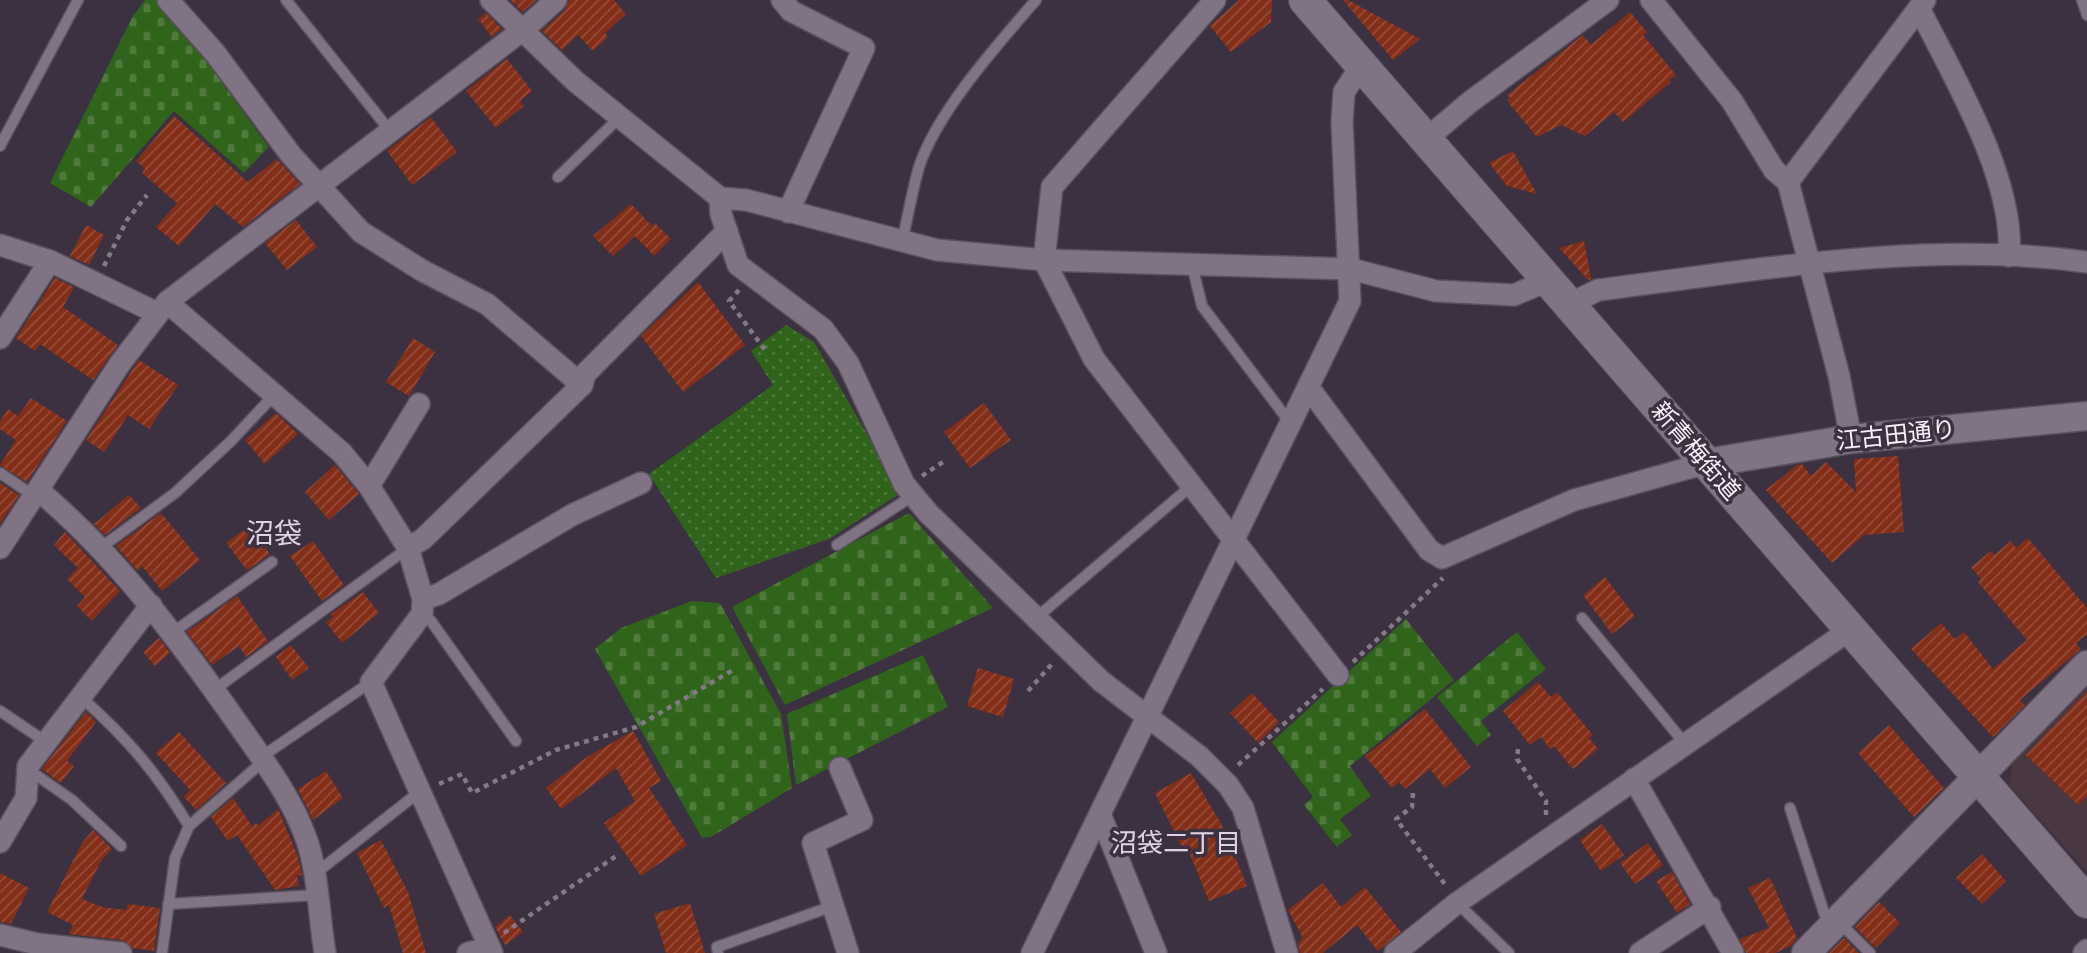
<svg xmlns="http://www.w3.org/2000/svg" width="2087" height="953" font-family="'Alegreya Sans','Noto Sans JP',sans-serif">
<defs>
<pattern id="cemetery-stones" width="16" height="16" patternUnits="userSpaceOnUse" patternTransform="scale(1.75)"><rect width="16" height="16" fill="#30641a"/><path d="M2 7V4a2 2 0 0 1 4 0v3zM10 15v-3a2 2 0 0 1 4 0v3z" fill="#4f7a3c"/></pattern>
<pattern id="park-dots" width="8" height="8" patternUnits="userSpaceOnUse" patternTransform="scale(1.75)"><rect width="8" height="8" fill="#30641a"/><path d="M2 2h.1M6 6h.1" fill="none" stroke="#4f7a3c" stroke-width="1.8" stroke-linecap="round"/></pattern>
<pattern id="building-hatch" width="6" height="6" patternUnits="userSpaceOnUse" patternTransform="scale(1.75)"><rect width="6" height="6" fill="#832e17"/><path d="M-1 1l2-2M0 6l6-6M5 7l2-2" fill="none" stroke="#954d3a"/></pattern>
</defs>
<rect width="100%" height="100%" fill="#3c3140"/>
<!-- education -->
<polygon fill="#493742" points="2087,678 2087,872 2009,785 2014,753"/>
<!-- cemetery -->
<g fill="url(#cemetery-stones)">
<polygon points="145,0 156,0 191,40 269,147 244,173 174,111 91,207 50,183 133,16"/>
<polygon points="909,513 993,608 785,705 732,607"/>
<polygon points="692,601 720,603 781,714 792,788 711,837 702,838 595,649 621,628"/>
<polygon points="1406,619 1454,680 1350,766 1371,796 1340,819 1352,835 1337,847 1304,805 1313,797 1272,742"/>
<polygon points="1517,632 1546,669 1481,721 1491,735 1477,746 1437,697"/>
<polygon points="923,655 948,707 796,785 787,714"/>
</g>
<!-- park -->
<polygon fill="url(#park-dots)" points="786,325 814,342 901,493 829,539 716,578 649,474 773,385 751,351"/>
<!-- building -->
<g fill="url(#building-hatch)">
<polygon points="510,0 536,0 523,12"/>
<polygon points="569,0 614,0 626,14 605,33 608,37 593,51 578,35 562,50 542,31 565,10"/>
<polygon points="1239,0 1272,0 1271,22 1231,52 1210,26"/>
<polygon points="1343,0 1348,0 1420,39 1393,60"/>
<polygon points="1630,12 1647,32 1643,35 1676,75 1669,80 1671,82 1623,122 1614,112 1585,136 1561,125 1537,137 1507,101 1510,98 1507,95 1583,35 1591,45"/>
<polygon points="486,13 502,29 492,37 478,19"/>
<polygon points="507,59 532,91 520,101 524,106 496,128 466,91"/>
<polygon points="174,116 248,182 277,159 300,184 243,227 215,204 179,246 156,227 177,203 142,173 145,169 136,161"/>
<polygon points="431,117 457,152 412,185 387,151"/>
<polygon points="1513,151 1537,194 1507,186 1489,163"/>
<polygon points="631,204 652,226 655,223 671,239 654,256 635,236 613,256 593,236"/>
<polygon points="296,220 317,247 287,270 265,243"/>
<polygon points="86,225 104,235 89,265 70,256"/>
<polygon points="1584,241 1591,279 1588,280 1559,248"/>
<polygon points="55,278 74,287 63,307 118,345 93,380 40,344 35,351 16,338"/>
<polygon points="698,282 745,345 683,392 641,336"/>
<polygon points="413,338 435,352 409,396 386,382"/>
<polygon points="139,360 178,385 149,429 128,415 104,452 86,440"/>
<polygon points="31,398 67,421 27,482 0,465 16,440 0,429 0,422 8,409 18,416"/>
<polygon points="984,403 1011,440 970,468 944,432"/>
<polygon points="276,413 298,434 265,464 245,440"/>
<polygon points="1898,456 1904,532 1864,535 1832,563 1766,490 1797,465 1802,464 1811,476 1826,462 1856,492 1854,459"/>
<polygon points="335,465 359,494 329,520 305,492"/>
<polygon points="0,483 19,495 0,524"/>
<polygon points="129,495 141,508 105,535 94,524"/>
<polygon points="161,513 200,560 162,591 142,566 138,571 116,546"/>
<polygon points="249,526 270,554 247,570 226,543"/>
<polygon points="65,532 120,591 92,621 77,606 85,597 67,579 78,568 54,545"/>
<polygon points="2028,538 2087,608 2087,634 2076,643 2081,649 2020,700 2025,705 1993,737 1911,649 1941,623 1955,639 1964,632 1993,669 2027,640 1978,582 1981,579 1971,567 1991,551 1994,555 2011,541 2016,548"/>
<polygon points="313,541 344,585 322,601 290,556"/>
<polygon points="1605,577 1635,616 1612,634 1583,595"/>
<polygon points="363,592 379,613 342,643 326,622 333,617 331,614"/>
<polygon points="237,596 268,641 246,657 239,646 212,665 187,632"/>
<polygon points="159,638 170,653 155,666 143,652"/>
<polygon points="291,645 309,668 292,680 276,657"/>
<polygon points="978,668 1014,679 1003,717 967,706"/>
<polygon points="1538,682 1551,697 1557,692 1593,735 1589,738 1598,749 1573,769 1554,746 1550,749 1541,737 1530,745 1503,711"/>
<polygon points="2087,691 2087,796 2078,805 2026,755"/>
<polygon points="1252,693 1279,722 1258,743 1230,713"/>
<polygon points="1425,709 1471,767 1445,788 1430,769 1405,789 1399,782 1392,788 1365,756"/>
<polygon points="86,712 96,722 67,761 74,766 61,783 42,769"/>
<polygon points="1889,725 1944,788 1914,817 1858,753"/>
<polygon points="633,731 661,781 649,788 687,845 641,876 604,823 635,801 616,768 561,809 546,788 587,757"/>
<polygon points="179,732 226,783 196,810 184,797 190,790 156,753"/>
<polygon points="326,771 343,798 313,820 298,789"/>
<polygon points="1191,773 1223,827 1247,886 1209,901 1189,852 1185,853 1155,793"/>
<polygon points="233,798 252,826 256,823 258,826 278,809 297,854 302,875 297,876 299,886 275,890 237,835 228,841 211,817"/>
<polygon points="1602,824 1624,855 1601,871 1580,840"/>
<polygon points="93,830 112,849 101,861 82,899 102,907 127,910 128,904 160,908 154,951 133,948 122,940 69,934 73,925 47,912 82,843"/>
<polygon points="381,840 408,892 426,953 403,953 389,905 384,908 357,853"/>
<polygon points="1648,843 1663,865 1635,884 1620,863"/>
<polygon points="1982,854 2006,881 1982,904 1956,878"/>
<polygon points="1672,872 1690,904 1677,913 1656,881"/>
<polygon points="0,873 29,888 11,924 0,922"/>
<polygon points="1770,878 1797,938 1791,946 1775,953 1746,953 1740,939 1769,928 1748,888"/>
<polygon points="1323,883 1341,907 1365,887 1401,932 1378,951 1357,925 1323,953 1300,953 1298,943 1303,938 1288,910"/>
<polygon points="1879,902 1900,923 1876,948 1855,927"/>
<polygon points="690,903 705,953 666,953 654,914"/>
<polygon points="510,915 523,932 505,945 495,927"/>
<polygon points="1844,938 1859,953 1829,953"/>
</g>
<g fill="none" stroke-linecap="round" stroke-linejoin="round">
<defs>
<g id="service">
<polyline points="286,0 390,131"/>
<polyline points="2082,0 2087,15"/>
<polyline points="0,146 78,0"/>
<polyline points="558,177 619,118"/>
<path d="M 902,241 C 908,217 912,191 919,167 C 937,112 998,44 1036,0"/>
<polyline points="1192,265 1202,306 1291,424"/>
<polyline points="0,473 34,496"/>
<polyline points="837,545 914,495"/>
<polyline points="99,549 175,493 231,441 275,394"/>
<polyline points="422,614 431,621 516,741"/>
<polyline points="1036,618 1190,487"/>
<polyline points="1582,618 1686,745"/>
<polyline points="172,633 272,562"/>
<polyline points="214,690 408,548"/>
<path d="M 82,698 C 129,740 156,772 189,826"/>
<polyline points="0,711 46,742"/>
<polyline points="29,770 72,800 121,846"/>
<polyline points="1790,808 1828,925"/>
<polyline points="316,873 418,793"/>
<polyline points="1457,903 1509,953"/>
<polyline points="168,904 316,895"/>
<polyline points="1838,921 1870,953"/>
<polyline points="162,953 175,858 189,826 258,766 267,753 371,682"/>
<polyline points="718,953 717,947 833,906"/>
</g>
<g id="minor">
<polyline points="168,0 215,53 291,155 361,232 423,271 487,304 582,385"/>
<polyline points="491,0 575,81 720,198 746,200 937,250 1044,260 1351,269 1436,291 1514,295 1547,281"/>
<polyline points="782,0 791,11 864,48 788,212"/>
<polyline points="1215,0 1052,187 1044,260 1094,359 1338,675"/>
<polyline points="1651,0 1732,101 1774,170 1788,182 1839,376 1851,439"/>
<path d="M 1919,8 C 1953,76 2015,179 2009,256"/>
<polyline points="1425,140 1470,102 1608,0"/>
<polyline points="1788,182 1925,0"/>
<polyline points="720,198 721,214 738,265 823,329 848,363 904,484 928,513 1101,681 1199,756 1228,785 1243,808 1287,953"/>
<polyline points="0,245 50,261 157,313"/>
<polyline points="167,302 342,453 369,486 408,548"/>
<path d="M 1568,305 L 1598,290 C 1758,270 1925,240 2087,262"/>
<polyline points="0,338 50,261"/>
<polyline points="1309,388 1429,550 1442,558 1574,500 1707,463"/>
<polyline points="369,486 419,404"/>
<path d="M 38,490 C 117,556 179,640 238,724 C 263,760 291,796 306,838 C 318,870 319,917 325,953"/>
<polyline points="0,548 119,365 167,302 524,29 556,0"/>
<polyline points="423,599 439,594 572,515 641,483"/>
<polyline points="840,768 862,820 813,843 848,953"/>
<polyline points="1634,779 1733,953"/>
<polyline points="1100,814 1156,953"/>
<polyline points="0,842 26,798 28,766 151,605"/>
<polyline points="0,935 37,944 121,953"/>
<polyline points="468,953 490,948"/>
<polyline points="492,953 371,682 422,614 423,599 408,548 423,539 582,385 585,374 727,231"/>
<polyline points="1032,953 1350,301 1342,122 1344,92 1361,66"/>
<polyline points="1395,953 1457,903 1851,629"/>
<polyline points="1640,953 1710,907"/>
<polyline points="2084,953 2087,950"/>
</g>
<g id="tertiary">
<polyline points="1707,463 1851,439 2087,416"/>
<polyline points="1806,953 2087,665"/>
</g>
<polyline id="secondary" points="1305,0 2087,902"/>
</defs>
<!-- service casing -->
<use href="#service" stroke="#5a515e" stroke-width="13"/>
<!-- minor casing -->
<use href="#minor" stroke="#5a515e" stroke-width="24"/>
<!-- tertiary casing -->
<use href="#tertiary" stroke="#5a515e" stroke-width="31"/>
<!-- secondary casing -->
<use href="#secondary" stroke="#5a515e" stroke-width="34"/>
<!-- path -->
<g stroke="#847a87" stroke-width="4.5" stroke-dasharray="5 5" stroke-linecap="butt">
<polyline points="104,266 127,220 147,195"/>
<polyline points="739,290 729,301 765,350"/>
<polyline points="922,476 946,460"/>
<polyline points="1353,662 1443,578"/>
<polyline points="1028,691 1052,664"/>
<polyline points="1518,749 1517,759 1546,801 1546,816"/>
<polyline points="1238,765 1323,689"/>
<polyline points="439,784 462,774 472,793 556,750 636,727 733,670"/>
<polyline points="1413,793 1412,807 1396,819 1447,887"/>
<polyline points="504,933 619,854"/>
</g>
<!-- service -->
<use href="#service" stroke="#807384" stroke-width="10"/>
<!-- minor -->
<use href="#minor" stroke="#807384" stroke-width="21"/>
<!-- tertiary -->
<use href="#tertiary" stroke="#807384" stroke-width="28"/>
<!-- secondary -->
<use href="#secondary" stroke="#807384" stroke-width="32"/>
</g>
<g text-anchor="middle" stroke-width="7" stroke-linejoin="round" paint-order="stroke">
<!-- street labels -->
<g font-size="24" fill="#f6eff9" stroke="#3c3140">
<text transform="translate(1896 435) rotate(-6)" y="8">江古田通り</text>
<text transform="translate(1696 451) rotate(49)" y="8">新青梅街道</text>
</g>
<!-- neighbourhood labels -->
<g font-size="26" fill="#e0d2e5" stroke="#3c3140">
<text x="1176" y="852">沼袋二丁目</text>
</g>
<!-- quarter labels -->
<g font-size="28" fill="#e0d2e5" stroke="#3c3140">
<text x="274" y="543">沼袋</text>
</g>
</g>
</svg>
